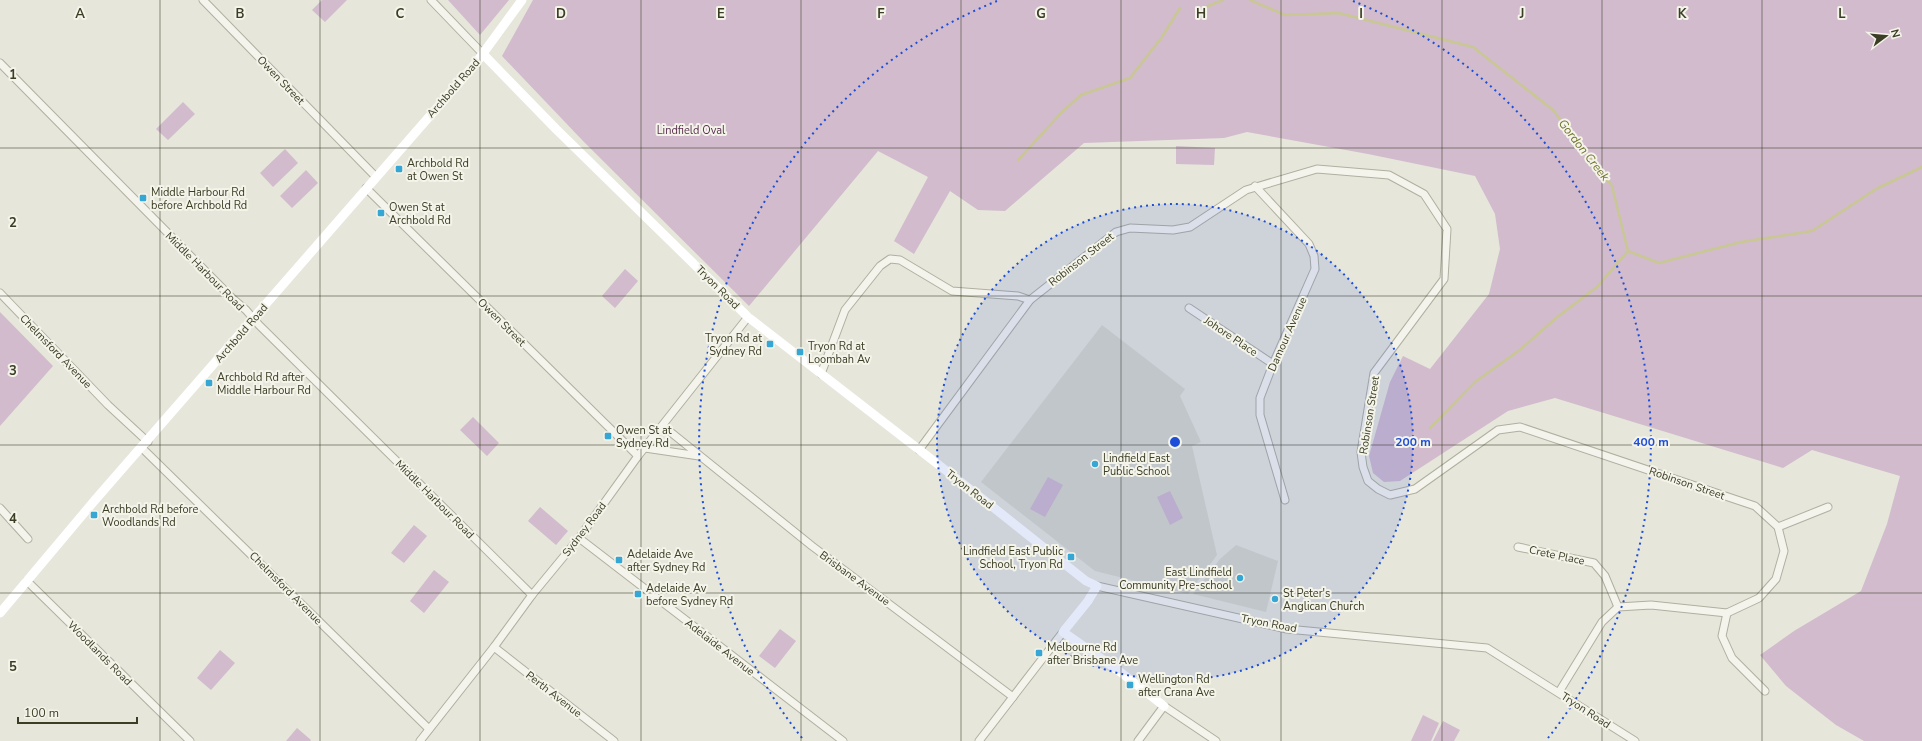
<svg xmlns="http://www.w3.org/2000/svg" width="1922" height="741" font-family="'Nunito Sans',sans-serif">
<rect width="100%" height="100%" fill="#e6e6db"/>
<!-- built -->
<g fill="#d7d8c9">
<polygon points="1102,325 1185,389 1180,396 1201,442 1192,446 1217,555 1188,594 1095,571 981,482"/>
<polygon points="1236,545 1278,561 1266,612 1193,594 1220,559"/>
</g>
<!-- green -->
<g fill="#d1bbcd">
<polygon points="322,0 347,0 325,22 312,10"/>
<polygon points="448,0 509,0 480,35"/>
<polygon points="533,0 1922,0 1922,741 1864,741 1836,725 1786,686 1760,655 1794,631 1861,591 1887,524 1900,476 1812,450 1783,468 1555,398 1508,411 1400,481 1384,482 1373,473 1369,456 1390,382 1403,356 1430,369 1489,294 1500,249 1495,214 1475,176 1368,154 1247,132 1224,138 1084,143 1005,211 978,210 950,191 914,254 894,241 928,177 878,151 749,306 584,142 502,56"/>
<polygon points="183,102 195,114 168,140 156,129"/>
<polygon points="1176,146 1215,148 1214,165 1176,164"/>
<polygon points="285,149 298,163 273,187 260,173"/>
<polygon points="306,170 318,183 292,208 280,196"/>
<polygon points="625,269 638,281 615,308 602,296"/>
<polygon points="0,312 53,366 0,426"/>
<polygon points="473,417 499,443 487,456 460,430"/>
<polygon points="1048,477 1063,485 1045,517 1030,509"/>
<polygon points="1170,491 1183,518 1170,525 1157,497"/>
<polygon points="540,507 568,531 556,545 528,521"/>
<polygon points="414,525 427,536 404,563 391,553"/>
<polygon points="434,570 449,582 424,613 410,601"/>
<polygon points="780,629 796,641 775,668 759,656"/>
<polygon points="220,650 235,663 211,690 197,678"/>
<polygon points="1423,715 1439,723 1431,741 1411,741"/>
<polygon points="1443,721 1460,730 1454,741 1433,741"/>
<polygon points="297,728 311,740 310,741 286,741"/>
</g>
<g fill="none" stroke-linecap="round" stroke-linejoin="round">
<!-- stream -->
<g stroke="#c9c793" stroke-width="2.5">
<polyline points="1250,0 1285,15 1339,13 1473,47 1553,110 1612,186 1628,251 1659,263 1741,242 1812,231 1876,189 1922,167"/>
<polyline points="1203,8 1223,0"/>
<polyline points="1018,160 1062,112 1081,95 1130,78 1162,37 1180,8"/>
<polyline points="1430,428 1475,382 1521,349 1556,318 1597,287 1628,251"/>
</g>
<defs>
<g id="street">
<polyline points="203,0 376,177"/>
<polyline points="431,0 483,54"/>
<polyline points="0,63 233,299 246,310 259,325 532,595"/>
<polyline points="1255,186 1309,244 1314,256 1315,269 1273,364 1260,398 1260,415 1285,500"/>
<polyline points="366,188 638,456"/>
<polyline points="0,293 108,405 148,442"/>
<polyline points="1189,308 1273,364"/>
<polyline points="821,374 845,310 880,266 890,259 900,260 952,291 1018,296 1030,300"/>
<polyline points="663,426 812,546 1013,697"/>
<polyline points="142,448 429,729"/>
<polyline points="645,448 699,456"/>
<polyline points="919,450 1030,300 1116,232 1130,228 1173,230 1190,227 1246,190 1317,169 1389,175 1424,194 1447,229 1444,279 1374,373 1361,452 1363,467 1368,481 1378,489 1390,495 1415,489 1498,430 1520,427 1755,506 1778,527 1784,551 1776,579 1759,598 1727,613 1651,605 1618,607 1602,622 1559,692"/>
<polyline points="0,508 28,539"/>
<polyline points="1778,527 1828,507"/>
<polyline points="579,538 843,741"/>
<polyline points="1518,547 1594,563 1605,576 1618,607"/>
<polyline points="27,581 190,741"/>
<polyline points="1097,586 1287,629 1487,648 1635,741"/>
<polyline points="1727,613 1722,636 1732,658 1765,691"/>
<polyline points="494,647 614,741"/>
<polyline points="420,741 494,647 532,595 579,538 638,456 748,317"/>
<polyline points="979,741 1063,632"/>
<polyline points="1138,741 1164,706 1216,741"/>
</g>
</defs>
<!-- street casing -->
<use href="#street" stroke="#afb0a0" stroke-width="9"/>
<!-- street -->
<use href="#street" stroke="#f4f4ed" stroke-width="7"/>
<!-- secondary -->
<g stroke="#fff" stroke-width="9">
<polyline points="483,54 556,129 748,317 984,500 1086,581 1097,586 1088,601 1063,632 1119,671 1164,706"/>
<polyline points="0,613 95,500 476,63 522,0"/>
</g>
</g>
<!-- grid -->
<path fill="none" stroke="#3b3d24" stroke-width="1" stroke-opacity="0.55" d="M 160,0 L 160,741M 320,0 L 320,741M 480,0 L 480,741M 641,0 L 641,741M 801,0 L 801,741M 961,0 L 961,741M 1121,0 L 1121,741M 1281,0 L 1281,741M 1442,0 L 1442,741M 1602,0 L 1602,741M 1762,0 L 1762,741M 0,148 L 1922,148M 0,296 L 1922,296M 0,445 L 1922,445M 0,593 L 1922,593"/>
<!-- distance rings -->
<circle cx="1175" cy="442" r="238" fill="#1d4ed8" fill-opacity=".12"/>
<g fill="none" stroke="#1d4ed8" stroke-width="2" stroke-dasharray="2 4">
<circle cx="1175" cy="442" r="238"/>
<path d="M802 738A476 476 0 0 1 997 1M1353 1A476 476 0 0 1 1548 738"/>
</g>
<!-- markers -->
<g fill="#36a7d5" stroke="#f4f4ea" stroke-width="1.5">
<rect x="395" y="165" width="8" height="8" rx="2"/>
<rect x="139" y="194" width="8" height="8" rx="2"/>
<rect x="377" y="209" width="8" height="8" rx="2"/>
<rect x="766" y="340" width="8" height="8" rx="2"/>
<rect x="796" y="348" width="8" height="8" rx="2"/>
<rect x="205" y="379" width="8" height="8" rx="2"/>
<rect x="604" y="432" width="8" height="8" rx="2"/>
<circle cx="1095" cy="464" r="4"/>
<rect x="90" y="511" width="8" height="8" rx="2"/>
<rect x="1067" y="553" width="8" height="8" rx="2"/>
<rect x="615" y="556" width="8" height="8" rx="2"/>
<circle cx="1240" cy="578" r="4"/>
<rect x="634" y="590" width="8" height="8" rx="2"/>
<circle cx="1275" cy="599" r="4"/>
<rect x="1035" y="649" width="8" height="8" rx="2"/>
<rect x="1126" y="681" width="8" height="8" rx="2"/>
</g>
<g text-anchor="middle" stroke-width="4" stroke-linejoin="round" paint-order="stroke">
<!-- street labels -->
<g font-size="11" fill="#3b3d24" stroke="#f4f4ea">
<text transform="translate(281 80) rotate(46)" y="4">Owen Street</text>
<text transform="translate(453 88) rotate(-49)" y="4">Archbold Road</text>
<text transform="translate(1081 259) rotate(-38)" y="4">Robinson Street</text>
<text transform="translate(205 271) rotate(45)" y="4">Middle Harbour Road</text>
<text transform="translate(718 287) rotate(45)" y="4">Tryon Road</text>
<text transform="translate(502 322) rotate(45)" y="4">Owen Street</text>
<text transform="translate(241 333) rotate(-49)" y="4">Archbold Road</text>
<text transform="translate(1287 334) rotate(-66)" y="4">Damour Avenue</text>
<text transform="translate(1231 336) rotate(34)" y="4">Johore Place</text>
<text transform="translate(56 351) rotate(46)" y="4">Chelmsford Avenue</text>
<text transform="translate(1369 415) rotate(-81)" y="4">Robinson Street</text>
<text transform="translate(1687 483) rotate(19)" y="4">Robinson Street</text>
<text transform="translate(970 489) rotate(38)" y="4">Tryon Road</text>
<text transform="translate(435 499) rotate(45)" y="4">Middle Harbour Road</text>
<text transform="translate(584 529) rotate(-53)" y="4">Sydney Road</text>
<text transform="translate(1557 555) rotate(12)" y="4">Crete Place</text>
<text transform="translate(855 578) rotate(36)" y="4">Brisbane Avenue</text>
<text transform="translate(286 588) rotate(45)" y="4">Chelmsford Avenue</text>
<text transform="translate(1269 623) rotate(11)" y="4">Tryon Road</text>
<text transform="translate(720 647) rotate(38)" y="4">Adelaide Avenue</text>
<text transform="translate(100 653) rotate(45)" y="4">Woodlands Road</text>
<text transform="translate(554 694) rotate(38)" y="4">Perth Avenue</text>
<text transform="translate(1586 710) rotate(33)" y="4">Tryon Road</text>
</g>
<!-- park labels -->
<g font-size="11" fill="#59314f" stroke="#f4f4ea">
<text x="691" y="134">Lindfield Oval</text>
</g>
<!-- poi labels -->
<g font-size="11" fill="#3b3d24" stroke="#f4f4ea" text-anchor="start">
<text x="407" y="167">Archbold Rd<tspan x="407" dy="13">at Owen St</tspan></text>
<text x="151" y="196">Middle Harbour Rd<tspan x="151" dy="13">before Archbold Rd</tspan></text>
<text x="389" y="211">Owen St at<tspan x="389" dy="13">Archbold Rd</tspan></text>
<text x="762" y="342" text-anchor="end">Tryon Rd at<tspan x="762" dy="13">Sydney Rd</tspan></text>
<text x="808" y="350">Tryon Rd at<tspan x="808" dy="13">Loombah Av</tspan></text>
<text x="217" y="381">Archbold Rd after<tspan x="217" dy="13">Middle Harbour Rd</tspan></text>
<text x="616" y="434">Owen St at<tspan x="616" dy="13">Sydney Rd</tspan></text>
<text x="1103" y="462">Lindfield East<tspan x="1103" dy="13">Public School</tspan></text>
<text x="102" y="513">Archbold Rd before<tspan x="102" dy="13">Woodlands Rd</tspan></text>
<text x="1063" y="555" text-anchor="end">Lindfield East Public<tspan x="1063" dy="13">School, Tryon Rd</tspan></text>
<text x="627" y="558">Adelaide Ave<tspan x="627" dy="13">after Sydney Rd</tspan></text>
<text x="1232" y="576" text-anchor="end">East Lindfield<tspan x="1232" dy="13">Community Pre-school</tspan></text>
<text x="646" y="592">Adelaide Av<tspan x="646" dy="13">before Sydney Rd</tspan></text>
<text x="1283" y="597">St Peter's<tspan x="1283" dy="13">Anglican Church</tspan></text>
<text x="1047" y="651">Melbourne Rd<tspan x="1047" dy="13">after Brisbane Ave</tspan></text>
<text x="1138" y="683">Wellington Rd<tspan x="1138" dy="13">after Crana Ave</tspan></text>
</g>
<!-- water labels -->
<g font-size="12" font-style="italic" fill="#72722c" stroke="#f4f4ea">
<text transform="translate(1584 150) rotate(52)" y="4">Gordon Creek</text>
</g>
</g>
<g font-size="13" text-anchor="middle" font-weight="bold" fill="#3b3d24" stroke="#f4f4ea" stroke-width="4" stroke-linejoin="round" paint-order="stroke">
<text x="80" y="18">A</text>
<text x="240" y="18">B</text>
<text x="400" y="18">C</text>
<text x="561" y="18">D</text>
<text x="721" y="18">E</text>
<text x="881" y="18">F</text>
<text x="1041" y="18">G</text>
<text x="1201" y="18">H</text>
<text x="1361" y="18">I</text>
<text x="1522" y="18">J</text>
<text x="1682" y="18">K</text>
<text x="1842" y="18">L</text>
<text x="13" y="79">1</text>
<text x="13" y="227">2</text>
<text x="13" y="375">3</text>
<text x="13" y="523">4</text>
<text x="13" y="671">5</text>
</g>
<circle cx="1175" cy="442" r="6" fill="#1d4ed8" stroke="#f4f4ea" stroke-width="2"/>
<g font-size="12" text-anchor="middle" font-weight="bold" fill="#1d4ed8" stroke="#f4f4ea" stroke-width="4" stroke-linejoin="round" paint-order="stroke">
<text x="1413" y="446">200 m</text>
<text x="1651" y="446">400 m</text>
</g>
<!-- north arrow -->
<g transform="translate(1886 36) rotate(74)" stroke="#f4f4ea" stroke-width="3" paint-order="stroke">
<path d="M0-3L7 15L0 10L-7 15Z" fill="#3b3d24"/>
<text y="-6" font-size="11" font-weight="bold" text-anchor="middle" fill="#3b3d24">N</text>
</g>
<!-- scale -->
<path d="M18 717v6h119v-6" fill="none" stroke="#3b3d24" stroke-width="2"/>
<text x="24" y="717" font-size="12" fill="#3b3d24" stroke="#f4f4ea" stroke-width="3" paint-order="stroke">100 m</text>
</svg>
